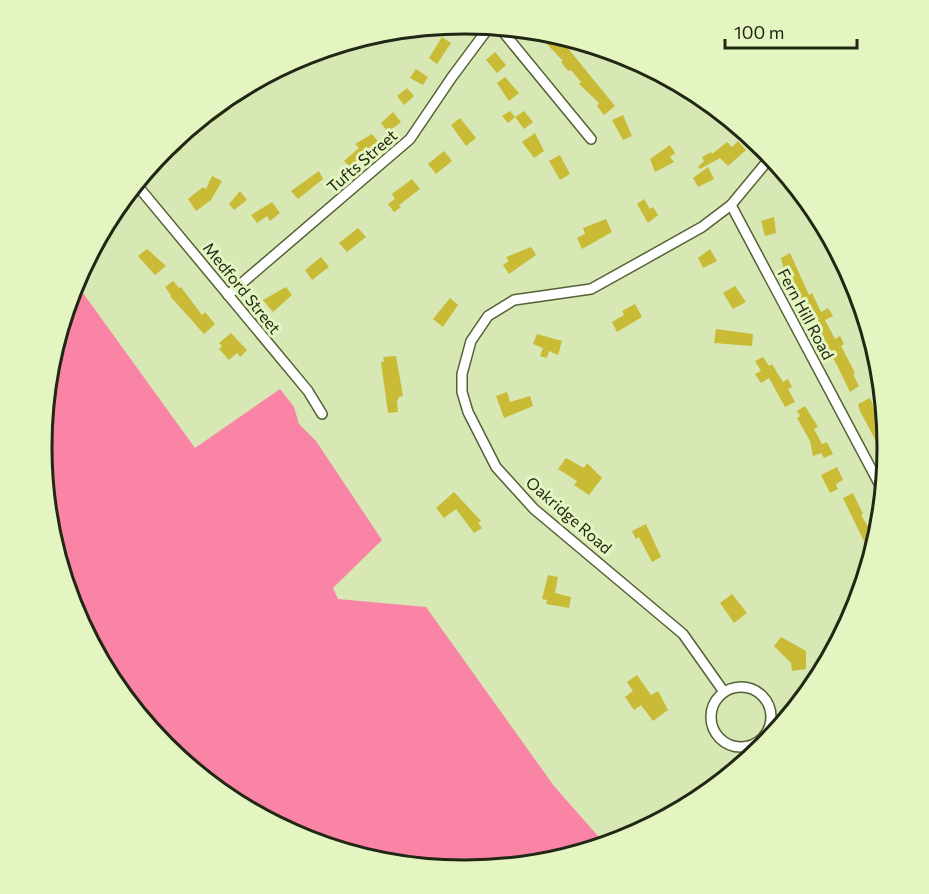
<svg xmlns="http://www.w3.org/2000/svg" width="929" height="894" font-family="Commissioner,sans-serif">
<rect width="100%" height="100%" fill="#d7e8b5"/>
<!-- forest -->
<path fill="#fa84a6" d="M 75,282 L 195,448 L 280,389 L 294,407 L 299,424 L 316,441 L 382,540 L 333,588 L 338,599 L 426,607 L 554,786 L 605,844 C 586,850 567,857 548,861 C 500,873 431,871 382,862 C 368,859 354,853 340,849 C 148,791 26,604 46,405 C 50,364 58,320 75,282 Z"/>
<!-- building -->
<g fill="#c9bb36">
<polygon points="540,31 557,35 615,106 604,115 597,106 599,103 579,84 581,82 571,70 568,71 561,62 563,61 543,40 545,38"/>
<polygon points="442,37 451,43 437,64 429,58"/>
<polygon points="495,52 506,65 497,73 486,60"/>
<polygon points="416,69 428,77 423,85 410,78"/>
<polygon points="505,77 519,93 509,101 497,83"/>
<polygon points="407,88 414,96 404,105 397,96"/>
<polygon points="223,101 230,109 213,122 207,114"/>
<polygon points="510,111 515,117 524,111 533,122 524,129 515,117 508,123 502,116"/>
<polygon points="393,112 401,122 388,132 381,123"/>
<polygon points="623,115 632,136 623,140 612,120"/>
<polygon points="460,118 476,138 466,146 451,125"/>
<polygon points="535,133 544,151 534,158 522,142"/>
<polygon points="372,134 380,144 351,168 344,161 359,148 355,144"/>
<polygon points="175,140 182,149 161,166 156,160"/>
<polygon points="738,141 746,150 728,166 720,158 700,169 698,167 704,161 702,157 711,152 712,154 727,142 732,147"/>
<polygon points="670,145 675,153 670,157 674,162 655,172 650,159"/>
<polygon points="444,151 452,161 436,174 428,164"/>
<polygon points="560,155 570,174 560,180 549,161"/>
<polygon points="708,167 714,179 698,187 693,178"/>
<polygon points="319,171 323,179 298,199 291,191"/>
<polygon points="212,176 222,181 211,200 196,211 188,199 203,187 206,189"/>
<polygon points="412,179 420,189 399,205 401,207 394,212 388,204 395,199 392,194"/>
<polygon points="240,191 247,200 234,210 229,204"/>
<polygon points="644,199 650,209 653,207 658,215 648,223 637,204"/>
<polygon points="272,202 280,213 270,221 267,216 257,223 251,215"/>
<polygon points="774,217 776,233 765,236 761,221"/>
<polygon points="606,219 612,232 582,249 577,238 585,234 583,228"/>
<polygon points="358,228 366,237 347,252 339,243"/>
<polygon points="531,247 536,255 509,274 503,265 509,261 506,257"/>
<polygon points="147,249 166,266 155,275 138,256"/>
<polygon points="710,249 717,261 703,268 698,258"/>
<polygon points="790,253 809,295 812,293 821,312 828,308 833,316 825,320 835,339 840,336 844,344 841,346 855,373 853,374 859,386 850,392 837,365 829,352 826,353 806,317 812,315 803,298 799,300 783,266 781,258"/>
<polygon points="321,257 329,267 312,280 305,270"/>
<polygon points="173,281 179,288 181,287 202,315 205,312 215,324 204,334 170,296 171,295 165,287"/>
<polygon points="735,286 746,302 733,309 723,293"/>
<polygon points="286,287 292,295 273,312 263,300"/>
<polygon points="450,298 458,305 443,327 433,319"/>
<polygon points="635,304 642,317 617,332 612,322 624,315 622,311"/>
<polygon points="716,329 753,334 752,346 714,343"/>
<polygon points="231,333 247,350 240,357 237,353 229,360 219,349 222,346 219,343"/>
<polygon points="537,334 562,341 558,355 549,351 547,358 540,356 543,348 533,344"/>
<polygon points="396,356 403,396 399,397 397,401 398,412 388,413 381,362 384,362 383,357"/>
<polygon points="763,357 769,366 772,364 783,382 788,379 792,387 788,389 795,402 785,407 769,378 761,383 755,374 761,371 755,361"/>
<polygon points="507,392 510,402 530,396 533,406 504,418 496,396"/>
<polygon points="870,398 887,438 887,441 878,445 860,411 858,404"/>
<polygon points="805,406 818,427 814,429 822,444 827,442 833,454 824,458 821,453 813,456 810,441 797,418 800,416 797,411"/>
<polygon points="566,458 584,468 587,463 602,478 589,495 574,485 577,481 558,469"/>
<polygon points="837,467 843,480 836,484 838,489 830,493 821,475"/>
<polygon points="454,492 481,521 478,523 482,528 474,533 456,509 444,518 436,508"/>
<polygon points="853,493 863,514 861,515 876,540 871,556 843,498"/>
<polygon points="646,524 661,557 652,562 639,537 636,539 632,531"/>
<polygon points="548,575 558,577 555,593 571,597 569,608 546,604 547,600 542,599"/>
<polygon points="732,594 747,613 734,623 720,603"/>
<polygon points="781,637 806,651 806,669 792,671 791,663 774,646"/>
<polygon points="637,675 651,695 658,691 668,710 653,721 641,705 634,710 625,697 633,691 627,682"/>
</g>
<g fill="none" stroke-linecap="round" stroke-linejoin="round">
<defs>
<g id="minor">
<polyline points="499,27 591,139"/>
<polyline points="136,184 308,391 322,414"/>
<polyline points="731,205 883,491"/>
<polyline points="228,295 410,139 452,77 490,26"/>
<circle cx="741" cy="717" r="30"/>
<polyline points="724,692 683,634 534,509 496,467 468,412 462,392 462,374 471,341 488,316 514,300 591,289 636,264 702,227 731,205 765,164 773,159"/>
</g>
</defs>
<!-- minor casing -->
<use href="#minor" stroke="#536134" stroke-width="12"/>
<!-- minor -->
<use href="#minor" stroke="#fff" stroke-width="9"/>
</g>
<g text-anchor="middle" stroke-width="6" stroke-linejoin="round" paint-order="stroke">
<!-- street labels -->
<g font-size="16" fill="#202713" stroke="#e4f5c2">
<text transform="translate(362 161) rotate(-41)" y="6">Tufts Street</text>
<text transform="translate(242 288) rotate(51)" y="6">Medford Street</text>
<text transform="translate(806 314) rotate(62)" y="6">Fern Hill Road</text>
<text transform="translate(569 515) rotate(41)" y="6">Oakridge Road</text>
</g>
</g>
<!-- crop -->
<path d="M0 0H929V894H0ZM464 34H465A412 412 0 0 1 877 446V448A412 412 0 0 1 465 860H464A412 412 0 0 1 52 448V446A412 412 0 0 1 464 34Z" fill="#e4f5c2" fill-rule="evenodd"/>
<path fill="none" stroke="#202713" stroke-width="3" d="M464 34H465A412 412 0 0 1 877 446V448A412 412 0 0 1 465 860H464A412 412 0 0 1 52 448V446A412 412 0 0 1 464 34Z"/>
<!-- scale -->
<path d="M725 39v9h132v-9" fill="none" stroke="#202713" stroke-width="3"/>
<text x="734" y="39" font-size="18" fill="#202713" stroke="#e4f5c2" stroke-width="4.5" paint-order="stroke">100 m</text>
</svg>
